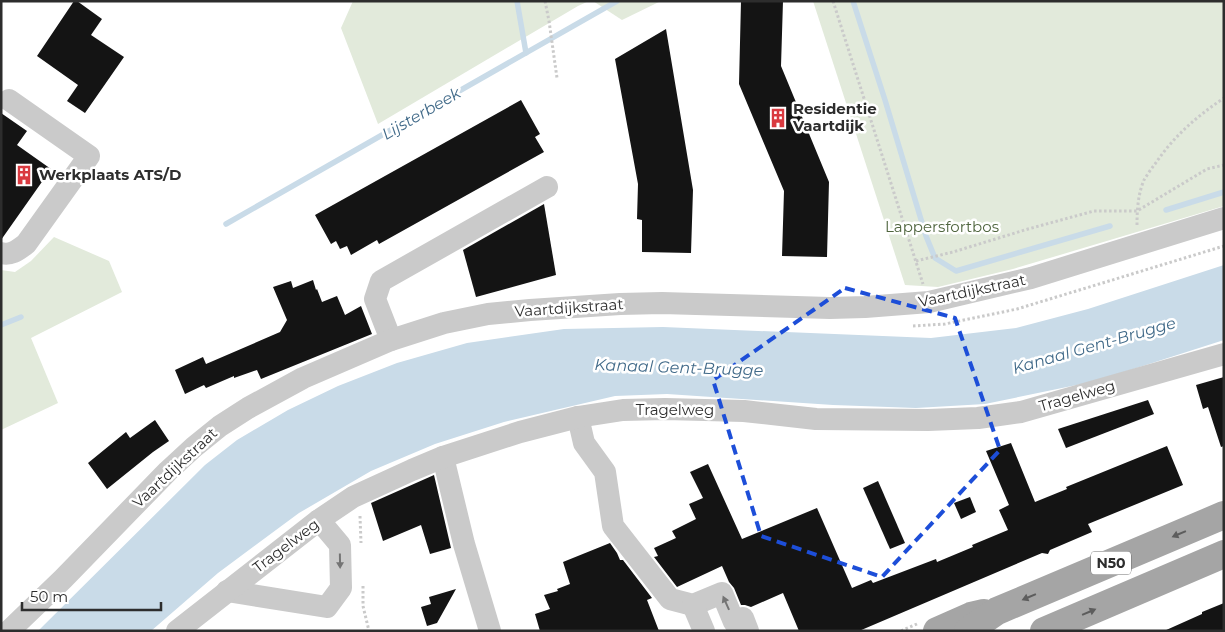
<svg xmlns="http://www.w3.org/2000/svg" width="1225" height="632" font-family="Montserrat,sans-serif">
<rect width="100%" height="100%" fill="#fff"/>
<!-- green -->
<g fill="#e2eadb">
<polygon points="353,1 589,1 578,6 378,124 341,28"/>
<polygon points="593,1 661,1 622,20"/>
<polygon points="813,1 1224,1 1224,206 1013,269 938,287 905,285"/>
<polygon points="54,237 109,261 122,292 31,338 58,403 1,430 1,270 15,272 31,261"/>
</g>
<!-- water -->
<polygon fill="#c9dbe8" points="1224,265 1224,340 1096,381 985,404 916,408 833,405 667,394 615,396 504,422 435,444 371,471 299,513 218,573 151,631 38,631 205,465 237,440 288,410 338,386 397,363 467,343 564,329 663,327 931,338 1016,328 1088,309"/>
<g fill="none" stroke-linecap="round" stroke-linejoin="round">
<!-- stream -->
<g stroke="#c9dbe8" stroke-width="5.5">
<polyline points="517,1 526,53"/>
<polyline points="853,1 885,100 926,236 935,258 956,271 1110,226"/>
<polyline points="1166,210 1224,192"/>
<polyline points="226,224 617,1"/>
<polyline points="1,325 21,317"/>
</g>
</g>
<!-- building -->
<g fill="#141414">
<polygon points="74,1 77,1 102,19 91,35 124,57 85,113 67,101 78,85 37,56"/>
<polygon points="741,1 783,1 781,66 829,182 827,257 782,256 784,191 739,84"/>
<polygon points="666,29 693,190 691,253 642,252 642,220 637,219 638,184 615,59"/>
<polygon points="521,100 540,134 535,137 544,152 379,244 377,240 351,255 347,246 340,249 336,241 331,244 315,215"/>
<polygon points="1,113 27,131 17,145 51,169 1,240"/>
<polygon points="544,204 556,275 476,297 463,250"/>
<polygon points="313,280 316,290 317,289 322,302 337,296 345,315 361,306 372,334 261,379 257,370 234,378 234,376 206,388 204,385 185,394 175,370 203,357 206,364 280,332 287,320 273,287 291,281 293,288"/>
<polygon points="1224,377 1224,446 1221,447 1208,407 1203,409 1196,385"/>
<polygon points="1148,400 1154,414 1066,448 1058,429"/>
<polygon points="155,420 169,441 153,452 107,489 88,463 126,432 130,438"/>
<polygon points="1011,443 1035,502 1067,489 1066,487 1167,446 1183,485 1088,524 1092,532 1050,550 1048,554 1042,553 859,631 799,631 783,593 751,607 745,605 741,605 734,588 729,582 722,566 677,587 654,557 658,556 654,548 676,538 672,531 696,519 689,504 703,498 690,472 708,464 742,539 817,508 852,588 871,580 873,583 936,559 937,562 973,547 972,545 1008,530 999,510 1009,505 986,451"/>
<polygon points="434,475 451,548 430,554 421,525 383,541 371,503"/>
<polygon points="878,481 905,543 890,549 863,488"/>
<polygon points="970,497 976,512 961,519 954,503"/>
<polygon points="610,543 617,553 620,560 623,560 652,598 647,600 659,631 540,631 535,614 550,609 544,595 558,591 557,589 570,584 563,562"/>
<polygon points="456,589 437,623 427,626 421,607 431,604 429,597"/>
<polygon points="1224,603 1224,631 1164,631 1202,614 1202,612"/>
</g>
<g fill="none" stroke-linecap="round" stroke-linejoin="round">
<!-- path -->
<g stroke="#cacaca" stroke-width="3" stroke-dasharray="2.5 2.5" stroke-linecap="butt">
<polyline points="545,1 549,21 557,78"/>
<polyline points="833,1 923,284"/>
<path d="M 1137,225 C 1137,210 1138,194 1144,180 C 1147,175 1151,169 1155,164 C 1174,136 1196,117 1224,98"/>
<polyline points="916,261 953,252 1028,229 1094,211 1137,211 1207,169 1224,165"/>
<polyline points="913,326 945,324 1017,309 1224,246"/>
<polyline points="360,516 361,543"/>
<polyline points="363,586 363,606 369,631"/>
<polyline points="901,631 917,624"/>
</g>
<!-- minor -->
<g stroke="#cacaca" stroke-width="22">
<path d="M 1,253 C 11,256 18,250 26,244 L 89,156 L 9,100"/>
<polyline points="391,340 375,299 381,281 547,187"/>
<polyline points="578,417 584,443 605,472 613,526 670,599 693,605 722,593 734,622 743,618 748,631"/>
<polyline points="443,457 464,544 490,631"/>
<polyline points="227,591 327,607 341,588 340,545 319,520"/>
<polyline points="693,605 704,631"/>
<polyline points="9,631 63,579 168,471 194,447 220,426 248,408 303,378 391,340 444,323 488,314 530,310 620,304 662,303 830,308 865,307 929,302 1031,278 1224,218"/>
<polyline points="177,631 319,520 353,497 412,470 443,457 520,432 578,417 623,410 665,409 744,411 816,419 928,420 978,418 1021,412 1224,354"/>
</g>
<!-- major -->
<g stroke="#a5a5a5" stroke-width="28">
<polyline points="937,631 971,616 984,613"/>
<polyline points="968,631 997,611 1224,515"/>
<polyline points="1044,631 1224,554"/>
</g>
</g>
<!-- one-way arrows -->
<defs><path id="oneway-solid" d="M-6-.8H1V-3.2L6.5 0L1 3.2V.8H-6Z" transform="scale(1.25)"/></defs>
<g fill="#5d5d5d">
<use href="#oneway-solid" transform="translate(1179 534) rotate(157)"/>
<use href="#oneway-solid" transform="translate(1029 597) rotate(157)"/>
<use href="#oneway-solid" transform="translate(1089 612) rotate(-23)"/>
</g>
<g fill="#747474">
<use href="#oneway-solid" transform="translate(340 561) rotate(89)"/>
<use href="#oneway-solid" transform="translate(726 603) rotate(-114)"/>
</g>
<!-- marked area -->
<path fill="none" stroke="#1d4ed8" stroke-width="4" stroke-dasharray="10 6" stroke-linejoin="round" d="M 845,288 L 955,318 L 1000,450 L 882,577 L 761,536 L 713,380 Z"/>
<!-- icons -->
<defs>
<symbol id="building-bare" viewBox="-9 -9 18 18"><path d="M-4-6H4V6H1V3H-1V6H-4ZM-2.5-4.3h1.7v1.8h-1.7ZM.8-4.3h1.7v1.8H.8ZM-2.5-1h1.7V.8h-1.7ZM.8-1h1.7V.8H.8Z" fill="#d93a40" stroke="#fff" stroke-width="2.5" paint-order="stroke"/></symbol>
</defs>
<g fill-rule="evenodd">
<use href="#building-bare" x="764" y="104" width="28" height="28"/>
<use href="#building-bare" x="10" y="161" width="28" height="28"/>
</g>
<g text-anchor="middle" stroke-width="5" stroke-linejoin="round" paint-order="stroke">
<!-- shield labels -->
<rect fill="#fff" stroke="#6c6c6c" stroke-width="1" x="1091" y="551.5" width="40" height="23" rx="4"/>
<g font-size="14" font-weight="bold" fill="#2d2d2d">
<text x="1111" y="568">N50</text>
</g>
<!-- poi labels -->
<g font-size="15" font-weight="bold" fill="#2d2d2d" stroke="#fff" text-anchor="start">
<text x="793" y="114">Residentie<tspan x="793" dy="17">Vaartdijk</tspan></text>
<text x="39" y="180">Werkplaats ATS/D</text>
</g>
<!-- park labels -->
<g font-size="15" fill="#4f653e" stroke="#fff">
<text x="942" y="232">Lappersfortbos</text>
</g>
<!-- street labels -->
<g font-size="15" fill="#2d2d2d" stroke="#fff">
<text transform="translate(972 291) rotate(-12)" y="5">Vaartdijkstraat</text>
<text transform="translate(569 308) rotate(-4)" y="5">Vaartdijkstraat</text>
<text transform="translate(1077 396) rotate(-16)" y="5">Tragelweg</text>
<text x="675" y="415">Tragelweg</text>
<text transform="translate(175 468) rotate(-43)" y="5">Vaartdijkstraat</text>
<text transform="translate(286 546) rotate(-37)" y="5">Tragelweg</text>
</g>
<!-- water labels -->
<g font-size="16" font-style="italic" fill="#416a89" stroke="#fff">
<text transform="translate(421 113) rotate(-30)" y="6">Lijsterbeek</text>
<text transform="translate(1094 345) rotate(-16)" y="6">Kanaal Gent-Brugge</text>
<text transform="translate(679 367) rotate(2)" y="6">Kanaal Gent-Brugge</text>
</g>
</g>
<!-- border -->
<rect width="1225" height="632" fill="none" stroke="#2d2d2d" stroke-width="5"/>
<!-- scale -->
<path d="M22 602v8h139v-8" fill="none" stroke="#2d2d2d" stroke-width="2.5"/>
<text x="30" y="602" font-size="15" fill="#2d2d2d" stroke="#ffffff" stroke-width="4" paint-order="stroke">50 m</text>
</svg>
